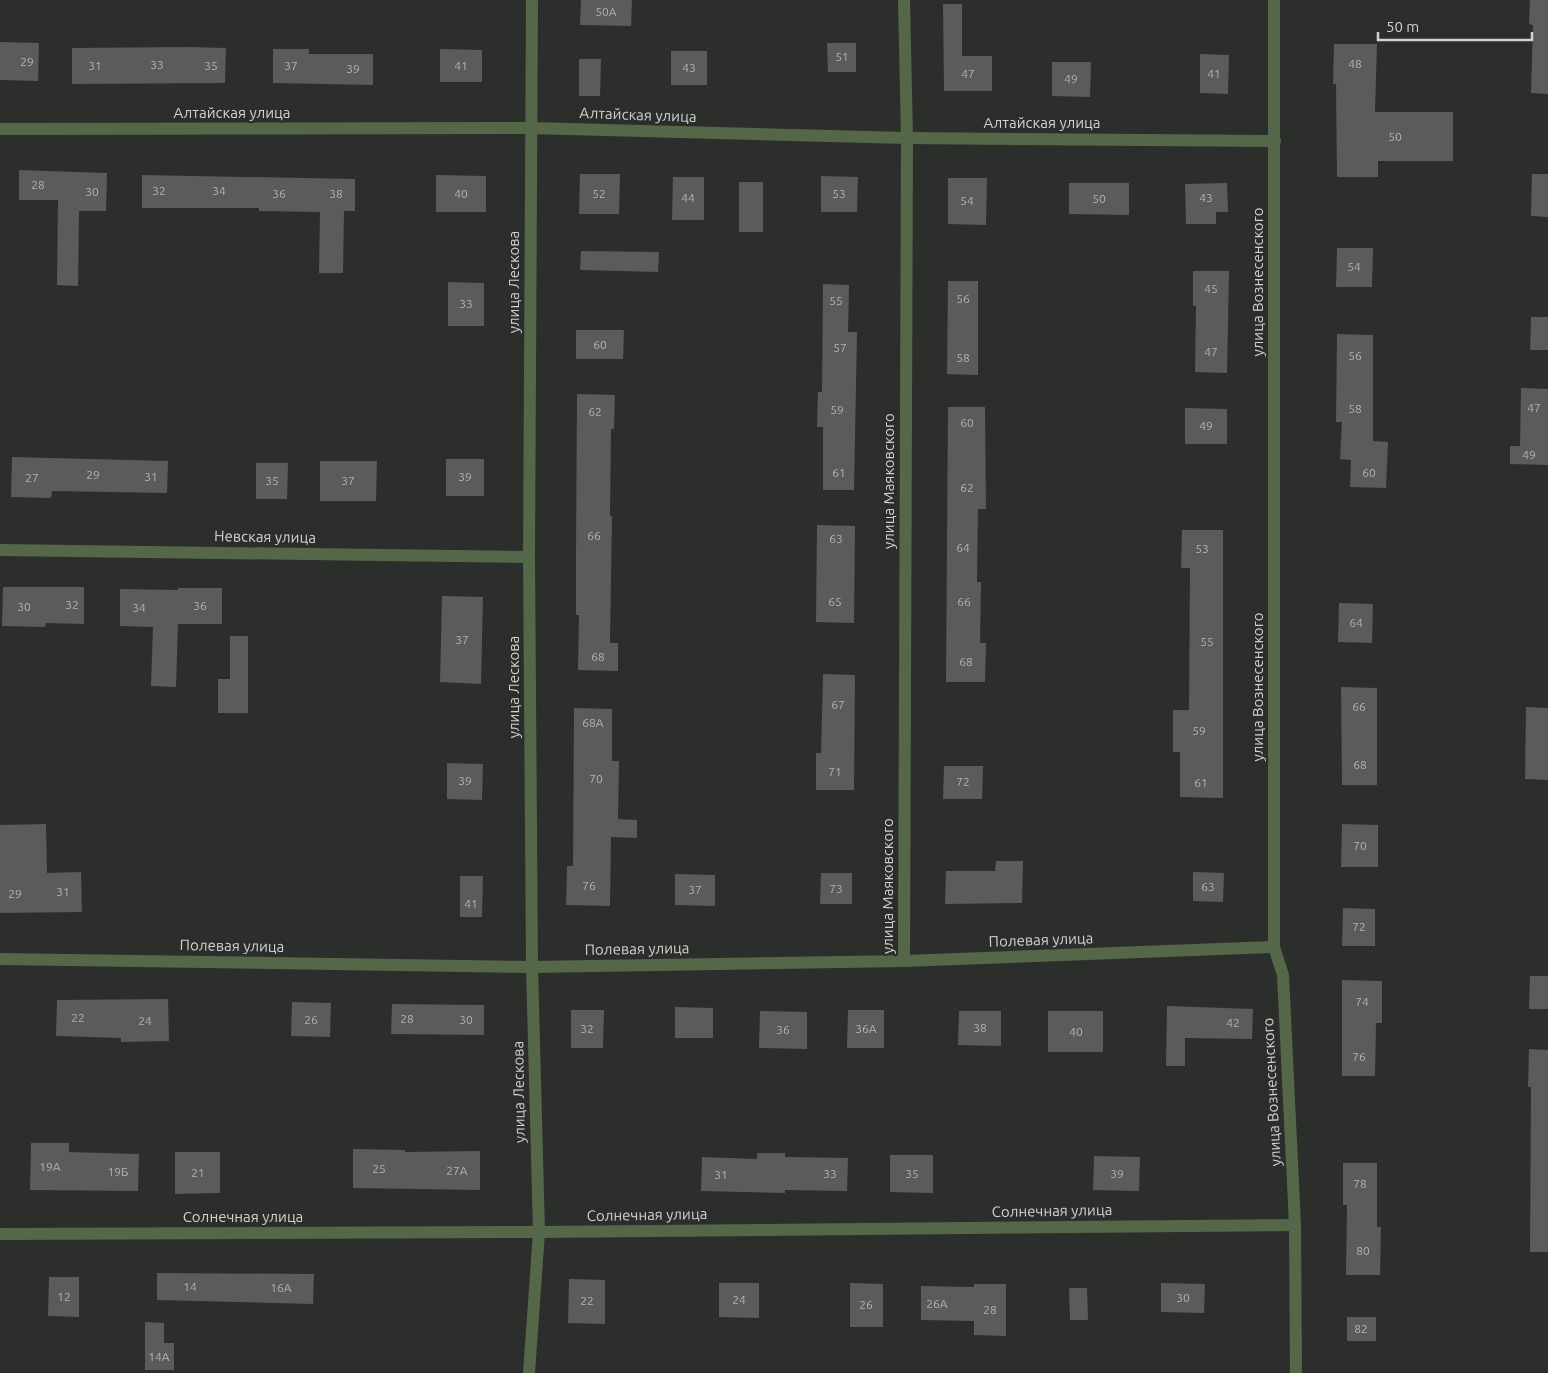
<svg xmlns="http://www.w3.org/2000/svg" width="1548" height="1373" font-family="Ubuntu,sans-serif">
<rect width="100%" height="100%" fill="#2c2e2b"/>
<!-- building -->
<g fill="#5a5c59">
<polygon points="581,0 632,0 631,26 580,25"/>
<polygon points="1530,0 1548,0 1548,94 1531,93 1533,25 1529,24"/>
<polygon points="943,4 962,4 962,56 992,56 992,91 944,91"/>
<polygon points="0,42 39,43 38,81 0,80"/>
<polygon points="827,43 856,43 856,72 828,72"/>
<polygon points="1334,44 1377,44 1375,112 1453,112 1453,161 1378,161 1378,177 1337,177 1336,84 1333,84"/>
<polygon points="188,47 226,48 225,83 72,84 72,48"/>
<polygon points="273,49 309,49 309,54 373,54 373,85 273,83"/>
<polygon points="440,49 482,50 482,82 440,82"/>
<rect x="671" y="51" width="36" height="34"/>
<polygon points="1200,54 1229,55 1228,94 1200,93"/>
<polygon points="579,59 601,59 600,96 579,96"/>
<polygon points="1052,62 1091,62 1090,97 1052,96"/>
<polygon points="19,170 107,173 106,211 79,211 78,286 57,285 58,200 19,200"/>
<polygon points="580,174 620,174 619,214 579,214"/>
<polygon points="1532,174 1548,174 1548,217 1531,216"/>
<polygon points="142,175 355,179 355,211 344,211 343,273 319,273 320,212 259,211 259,208 142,208"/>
<polygon points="436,175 486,176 486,212 436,212"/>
<polygon points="821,176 858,177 857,212 821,212"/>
<polygon points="673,177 704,177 704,220 672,220"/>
<polygon points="948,178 987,178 986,225 948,224"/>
<rect x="739" y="182" width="24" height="50"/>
<polygon points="1069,183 1129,183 1129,215 1069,214"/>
<polygon points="1227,183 1228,212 1216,212 1216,224 1186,224 1185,184"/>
<polygon points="1337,248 1373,248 1372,287 1336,287"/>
<polygon points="581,251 659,252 658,272 580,270"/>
<polygon points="1193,271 1229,271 1227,373 1195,372 1196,306 1193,306"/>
<polygon points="948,281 978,281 978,375 947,374"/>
<polygon points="448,282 484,283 484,326 448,326"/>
<polygon points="823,284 849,285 848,332 857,332 854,490 823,490 823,427 817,427 818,392 822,392"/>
<polygon points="1531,317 1548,317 1548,350 1530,350"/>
<polygon points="576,330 624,330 623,359 576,359"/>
<polygon points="1337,334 1373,335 1373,441 1388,442 1386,488 1350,487 1351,460 1340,459 1342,422 1336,422"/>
<polygon points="1521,388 1548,389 1548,465 1510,464 1510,446 1520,446"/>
<polygon points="577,394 615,395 614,429 611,429 610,516 612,516 610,643 618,643 618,671 578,670 579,615 576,615 576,555"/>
<polygon points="948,407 985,407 986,509 978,509 977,582 981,582 980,643 986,643 985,682 946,682"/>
<polygon points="1185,408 1227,409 1227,444 1185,444"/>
<polygon points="12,457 168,461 167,493 52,491 51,498 11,497"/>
<rect x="446" y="459" width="38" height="37"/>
<polygon points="320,461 377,461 376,501 320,501"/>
<polygon points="256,463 288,463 287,499 256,499"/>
<polygon points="817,525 855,526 854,623 816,622"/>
<polygon points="1182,530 1223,530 1223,798 1180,797 1180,752 1173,752 1173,710 1189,710 1190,568 1181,568"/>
<polygon points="3,587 84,587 84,624 46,623 45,627 2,626"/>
<polygon points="178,588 222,588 222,624 178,624 176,687 151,686 153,627 120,626 120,589 178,590"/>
<polygon points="442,596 483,597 481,684 440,682"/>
<polygon points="1339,603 1373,604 1372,643 1338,642"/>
<polygon points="230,636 248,636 248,713 218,713 218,679 230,679"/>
<polygon points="823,674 855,675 854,790 816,790 816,753 821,753"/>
<polygon points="1341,687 1377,688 1377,785 1342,785"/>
<polygon points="1526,707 1548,708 1548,780 1525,779"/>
<polygon points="574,708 612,709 612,761 619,761 618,819 637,820 637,838 611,837 610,906 566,905 567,866 573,866"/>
<polygon points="447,763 483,764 482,800 447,799"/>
<polygon points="944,766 983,766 982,799 943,799"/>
<polygon points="46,824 47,873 81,872 82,912 0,913 0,825"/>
<polygon points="1342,824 1378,825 1378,867 1341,867"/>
<polygon points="996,861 1023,861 1022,903 945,904 946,871 995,871"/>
<polygon points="1193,872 1224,873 1223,902 1193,901"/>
<polygon points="821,873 852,873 852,904 820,904"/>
<polygon points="675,874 715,875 715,906 675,905"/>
<polygon points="460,876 483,876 482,917 460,917"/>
<polygon points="1343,908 1375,909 1375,946 1342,946"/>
<polygon points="1530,976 1548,976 1548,1009 1529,1009"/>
<polygon points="1342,980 1382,981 1382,1023 1376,1023 1375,1076 1342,1076"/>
<polygon points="168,999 169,1041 121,1042 121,1038 56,1036 57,1000"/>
<polygon points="292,1002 331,1003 330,1037 291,1036"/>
<polygon points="392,1004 484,1005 484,1035 391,1034"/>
<polygon points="1167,1006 1253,1009 1252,1039 1185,1038 1185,1066 1166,1066"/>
<polygon points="675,1007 713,1008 713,1038 675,1038"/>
<polygon points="571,1010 604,1010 603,1048 571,1048"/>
<polygon points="848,1010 884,1010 884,1048 847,1048"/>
<polygon points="760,1011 807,1012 807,1049 759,1048"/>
<polygon points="959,1011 1001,1011 1001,1046 958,1045"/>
<rect x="1048" y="1011" width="55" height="41"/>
<polygon points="1529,1049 1548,1050 1548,1252 1530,1252 1531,1087 1528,1087"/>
<polygon points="31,1143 69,1143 69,1152 139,1154 138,1191 30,1190"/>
<polygon points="353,1149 405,1150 405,1152 480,1151 480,1190 353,1188"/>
<polygon points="175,1152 220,1152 220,1193 175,1194"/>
<polygon points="757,1153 785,1153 785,1157 848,1158 847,1191 785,1190 785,1193 701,1191 702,1157 757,1159"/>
<polygon points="890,1155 933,1155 933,1193 890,1192"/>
<polygon points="1094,1156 1140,1157 1139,1191 1093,1190"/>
<polygon points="1343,1163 1377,1163 1377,1227 1381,1227 1380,1275 1346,1275 1347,1205 1343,1205"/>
<polygon points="157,1273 314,1274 313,1304 157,1300"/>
<polygon points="49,1277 79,1277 79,1317 48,1316"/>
<polygon points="569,1279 605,1280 605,1324 568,1323"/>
<polygon points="719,1283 759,1283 759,1318 719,1317"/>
<polygon points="850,1283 883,1284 883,1327 850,1327"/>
<polygon points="1161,1283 1205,1284 1204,1313 1161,1312"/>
<polygon points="974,1284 1006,1284 1006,1336 974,1335 974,1321 921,1320 921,1286 974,1287"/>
<polygon points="1069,1288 1087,1288 1088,1320 1070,1320"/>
<rect x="1347" y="1317" width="29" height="24"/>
<polygon points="145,1322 164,1323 164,1343 174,1343 174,1370 145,1370"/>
</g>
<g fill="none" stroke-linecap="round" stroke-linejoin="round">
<!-- minor -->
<g stroke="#546849" stroke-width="12">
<polyline points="1274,0 1274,947 1283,975 1295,1225 1296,1373"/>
<polyline points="0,129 531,128 907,138 1275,141"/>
<polyline points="0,550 529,557"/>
<polyline points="0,959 532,967 904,961 1274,947"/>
<polyline points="904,961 907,138 904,0"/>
<polyline points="0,1234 539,1232 1295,1225"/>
<polyline points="529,1373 539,1232 532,967 529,557 532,0"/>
</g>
</g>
<g text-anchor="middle" stroke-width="4.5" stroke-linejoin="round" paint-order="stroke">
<!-- number labels -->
<g font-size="12" fill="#b3b4b2">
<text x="606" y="16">50А</text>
<text x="842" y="61">51</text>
<text x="27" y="66">29</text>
<text x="1355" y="68">48</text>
<text x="157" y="69">33</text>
<text x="95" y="70">31</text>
<text x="211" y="70">35</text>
<text x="291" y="70">37</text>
<text x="461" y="70">41</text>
<text x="689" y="72">43</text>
<text x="353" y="73">39</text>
<text x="968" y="78">47</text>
<text x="1214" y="78">41</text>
<text x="1071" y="83">49</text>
<text x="1395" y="141">50</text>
<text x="38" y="189">28</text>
<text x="159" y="195">32</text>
<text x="219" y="195">34</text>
<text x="92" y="196">30</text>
<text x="279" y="198">36</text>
<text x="336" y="198">38</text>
<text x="461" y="198">40</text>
<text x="599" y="198">52</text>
<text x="839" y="198">53</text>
<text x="688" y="202">44</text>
<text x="1206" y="202">43</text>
<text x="1099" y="203">50</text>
<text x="967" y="205">54</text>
<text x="1354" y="271">54</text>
<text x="1211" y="293">45</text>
<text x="963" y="303">56</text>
<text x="836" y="305">55</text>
<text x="466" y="308">33</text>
<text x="600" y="349">60</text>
<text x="840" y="352">57</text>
<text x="1211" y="356">47</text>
<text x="1355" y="360">56</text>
<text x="963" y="362">58</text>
<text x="1534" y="412">47</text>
<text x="1355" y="413">58</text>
<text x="837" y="414">59</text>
<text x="595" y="416">62</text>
<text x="967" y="427">60</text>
<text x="1206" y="430">49</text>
<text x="1529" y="459">49</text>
<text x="839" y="477">61</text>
<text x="1369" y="477">60</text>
<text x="93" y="479">29</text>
<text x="151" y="481">31</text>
<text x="465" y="481">39</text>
<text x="32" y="482">27</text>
<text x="272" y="485">35</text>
<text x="348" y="485">37</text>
<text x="967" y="492">62</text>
<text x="594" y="540">66</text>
<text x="836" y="543">63</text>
<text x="963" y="552">64</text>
<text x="1202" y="553">53</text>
<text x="835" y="606">65</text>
<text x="964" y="606">66</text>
<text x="72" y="609">32</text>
<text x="200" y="610">36</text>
<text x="24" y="611">30</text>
<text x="139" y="612">34</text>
<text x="1356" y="627">64</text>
<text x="462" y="644">37</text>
<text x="1207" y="646">55</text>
<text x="598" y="661">68</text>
<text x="966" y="666">68</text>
<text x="838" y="709">67</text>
<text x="1359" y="711">66</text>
<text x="593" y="727">68А</text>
<text x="1199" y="735">59</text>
<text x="1360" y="769">68</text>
<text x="835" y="776">71</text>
<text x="596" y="783">70</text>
<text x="465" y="785">39</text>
<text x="963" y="786">72</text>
<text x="1201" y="787">61</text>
<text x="1360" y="850">70</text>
<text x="589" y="890">76</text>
<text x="1208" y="891">63</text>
<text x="836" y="893">73</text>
<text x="695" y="894">37</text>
<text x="63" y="896">31</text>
<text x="15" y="898">29</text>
<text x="471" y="908">41</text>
<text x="1359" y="931">72</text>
<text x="1362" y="1006">74</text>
<text x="78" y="1022">22</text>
<text x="407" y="1023">28</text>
<text x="311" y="1024">26</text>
<text x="466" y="1024">30</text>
<text x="145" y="1025">24</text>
<text x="1233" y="1027">42</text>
<text x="980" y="1032">38</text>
<text x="587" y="1033">32</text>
<text x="866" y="1033">36А</text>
<text x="783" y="1034">36</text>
<text x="1076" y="1036">40</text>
<text x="1359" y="1061">76</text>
<text x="50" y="1171">19А</text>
<text x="379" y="1173">25</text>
<text x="457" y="1175">27А</text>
<text x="118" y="1176">19Б</text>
<text x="198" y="1177">21</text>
<text x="830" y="1178">33</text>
<text x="912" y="1178">35</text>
<text x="1117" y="1178">39</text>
<text x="721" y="1179">31</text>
<text x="1360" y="1188">78</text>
<text x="1363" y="1255">80</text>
<text x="190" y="1291">14</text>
<text x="281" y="1292">16А</text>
<text x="64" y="1301">12</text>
<text x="1183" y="1302">30</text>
<text x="739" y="1304">24</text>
<text x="587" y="1305">22</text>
<text x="937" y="1308">26А</text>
<text x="866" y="1309">26</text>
<text x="990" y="1314">28</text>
<text x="1361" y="1333">82</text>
<text x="159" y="1361">14А</text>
</g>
<!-- street labels -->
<g font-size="15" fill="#d1d2d0" stroke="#2c2e2b">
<text x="232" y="118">Алтайская улица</text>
<text transform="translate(638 115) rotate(2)" y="5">Алтайская улица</text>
<text x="1042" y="128">Алтайская улица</text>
<text transform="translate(514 282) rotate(-90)" y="5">улица Лескова</text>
<text transform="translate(1258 282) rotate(-90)" y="5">улица Вознесенского</text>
<text transform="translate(889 481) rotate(-90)" y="5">улица Маяковского</text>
<text transform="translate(265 537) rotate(1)" y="5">Невская улица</text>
<text transform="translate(514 687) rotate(-90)" y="5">улица Лескова</text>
<text transform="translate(1258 687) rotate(-90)" y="5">улица Вознесенского</text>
<text transform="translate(888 886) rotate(-90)" y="5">улица Маяковского</text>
<text transform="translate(1041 940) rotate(-2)" y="5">Полевая улица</text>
<text transform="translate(232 946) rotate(1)" y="5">Полевая улица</text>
<text transform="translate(637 949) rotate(-1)" y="5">Полевая улица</text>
<text transform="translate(519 1092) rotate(-91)" y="5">улица Лескова</text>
<text transform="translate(1272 1092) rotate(-93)" y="5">улица Вознесенского</text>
<text transform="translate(1052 1211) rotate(-1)" y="5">Солнечная улица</text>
<text transform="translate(647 1215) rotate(-1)" y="5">Солнечная улица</text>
<text x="243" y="1222">Солнечная улица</text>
</g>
</g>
<!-- scale -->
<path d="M1378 32v8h154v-8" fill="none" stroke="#d1d2d0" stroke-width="2.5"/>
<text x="1386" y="32" font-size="15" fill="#d1d2d0" stroke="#2c2e2b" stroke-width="4" paint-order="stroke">50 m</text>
</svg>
